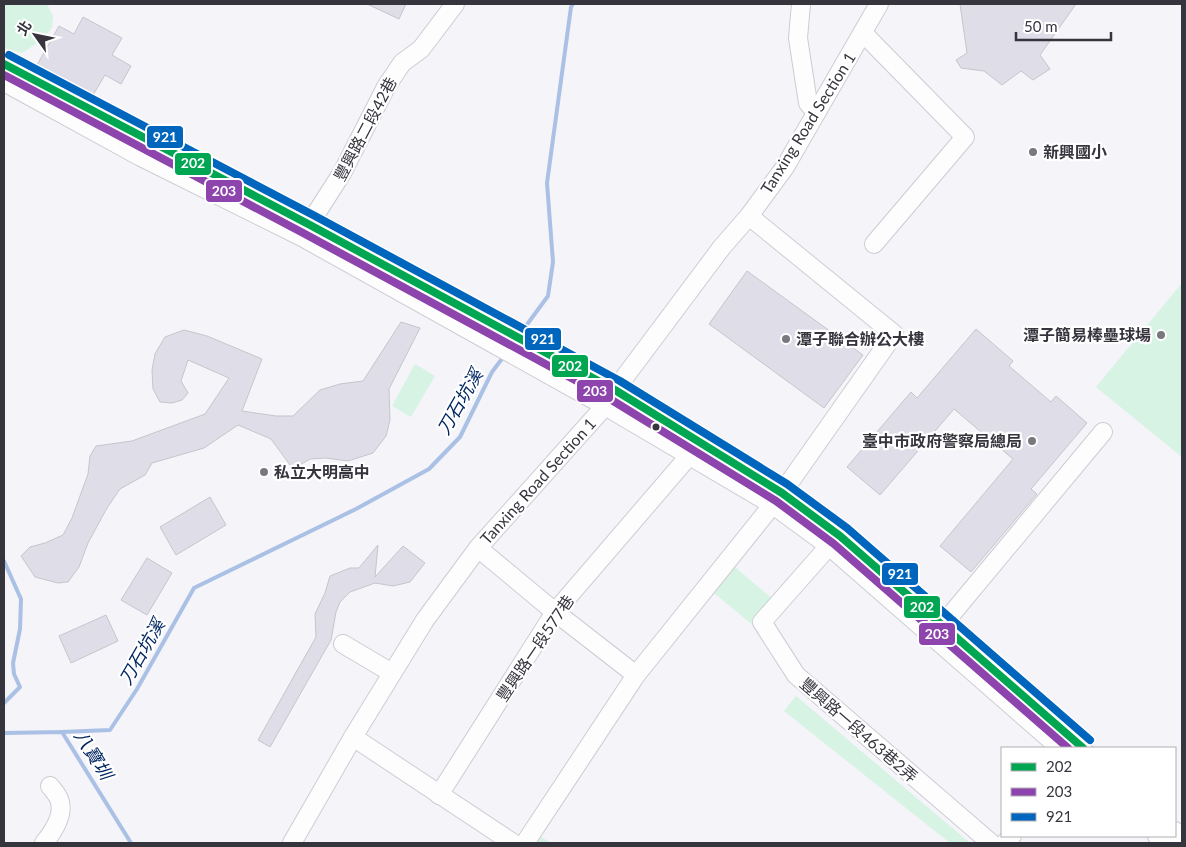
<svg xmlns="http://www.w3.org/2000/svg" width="1186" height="847" font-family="Lato,'Noto Sans TC',sans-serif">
<rect width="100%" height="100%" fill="#f4f4f9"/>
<!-- green -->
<g fill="#d7f3e4">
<polygon points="4,4 47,4 53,16 52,28 39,42 22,53 4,48"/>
<polygon points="1182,283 1182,457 1096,387"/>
<polygon points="415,364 435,376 411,417 392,406"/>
<polygon points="735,567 775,601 754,626 714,593"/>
<polygon points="636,675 641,686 541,837 551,843 537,843 540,837 533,831"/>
<polygon points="796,696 970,843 950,843 784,711"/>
</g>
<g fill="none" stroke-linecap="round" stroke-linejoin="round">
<!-- stream -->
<g stroke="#aac1e5" stroke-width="4">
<polyline points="520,334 548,296 553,262 547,183 571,7 573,4"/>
<polyline points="4,561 21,599 20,629 13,663 14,674 20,687 4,703"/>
<polyline points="62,732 110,730 137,689 194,588 356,509 429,469 460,437 492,372 504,356"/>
<polyline points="4,733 62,732 131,843"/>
</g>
</g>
<!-- building -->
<g fill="#dfdde8" stroke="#c6c5cc">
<polygon points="367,4 406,4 399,19"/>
<polygon points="960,4 1076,4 1040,55 1050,69 1033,80 1021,71 1002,85 984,71 961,68 956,60 967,53"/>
<polygon points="83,17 122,38 112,55 131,66 121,84 105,75 93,95 37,65 59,26 74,34"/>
<polygon points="747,271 863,355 824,408 709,324"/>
<polygon points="401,322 420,328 389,389 390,420 386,436 373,453 348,461 326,458 310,459 293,469 271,439 238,425 204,448 152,463 145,475 120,489 107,508 88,543 79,567 68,582 58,583 35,577 21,556 30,547 45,543 63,535 72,518 88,474 90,456 96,446 132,441 205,414 229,378 188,360 181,381 188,393 182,400 172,403 160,402 153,389 152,370 155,354 165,337 184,330 207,336 262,359 242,411 276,416 293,416 320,390 340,384 363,381"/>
<polygon points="976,329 1013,361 1009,366 1051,402 1056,396 1087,423 1031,489 1037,494 971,572 940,546 1013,459 954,409 880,495 847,467 911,392 917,398"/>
<polygon points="210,497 226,525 176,555 160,527"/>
<polygon points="378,545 375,577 403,546 425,563 410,582 393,586 375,583 350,592 340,602 336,612 331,640 270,747 258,740 316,637 315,614 325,593 330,576 350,568 359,568"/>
<polygon points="147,558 172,573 147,615 121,600"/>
<polygon points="106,615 118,641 71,663 59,636"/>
</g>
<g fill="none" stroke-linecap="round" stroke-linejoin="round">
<defs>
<g id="minor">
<polyline points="801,4 798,38 808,103 816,113"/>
<polyline points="863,33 965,137 874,244"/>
<polyline points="4,64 310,225 615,390 782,493 840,536 1083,748"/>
<polyline points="4,82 141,157 302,237 605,406 773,505 829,546 1060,748"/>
<polyline points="303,234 342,173 386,87 402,63 421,49 455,4"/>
<polyline points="838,538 829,546 762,622 796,675 991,843"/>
<polyline points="478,548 555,612 636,675"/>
<polyline points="935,634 1103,432"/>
<polyline points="343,644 392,673"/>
<polyline points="353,737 513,843"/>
<polyline points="439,795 555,612 689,456 693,446"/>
<polyline points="1175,831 1182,838"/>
<polyline points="1157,836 1165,843"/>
<path d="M 44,843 C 53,832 65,814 59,799 C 57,794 53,790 50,786"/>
<polyline points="292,843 353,737 425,620 478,548 605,406 615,390 722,247 749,216 785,167 879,4"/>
<polyline points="525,843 636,675 782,493 894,334 749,216"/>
<polyline points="1005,843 1012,836"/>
</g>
</defs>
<!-- minor casing -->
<use href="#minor" stroke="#ceccd3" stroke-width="20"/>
<!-- minor -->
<use href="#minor" stroke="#fdfdfe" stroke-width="18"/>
<defs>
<polyline id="bus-1" points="4,64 310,225 615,390 782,493 840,536 1083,748"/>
<polyline id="bus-2" points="4,75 305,234 610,399 776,501 834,544 1068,748"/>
<polyline id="bus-3" points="9,55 315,216 620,381 787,484 847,528 1090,740"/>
</defs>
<!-- bus-1 casing -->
<use href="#bus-1" stroke="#fff" stroke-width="11"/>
<!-- bus-2 casing -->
<use href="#bus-2" stroke="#fff" stroke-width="11"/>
<!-- bus-3 casing -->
<use href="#bus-3" stroke="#fff" stroke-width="11"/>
<!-- bus-1 -->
<use href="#bus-1" stroke="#00a651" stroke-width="8"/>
<!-- bus-2 -->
<use href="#bus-2" stroke="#8e44ad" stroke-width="8"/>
<!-- bus-3 -->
<use href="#bus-3" stroke="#0065bd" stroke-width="8"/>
</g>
<!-- markers -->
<g fill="#78787f" stroke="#fff" stroke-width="2">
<circle cx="1033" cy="152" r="5"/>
<circle cx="1161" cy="335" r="5"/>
<circle cx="786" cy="339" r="5"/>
<circle cx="1032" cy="441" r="5"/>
<circle cx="264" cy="472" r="5"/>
</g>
<circle fill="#36353e" stroke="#fff" stroke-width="2" cx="656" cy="427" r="4.5"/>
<g text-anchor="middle" stroke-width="4.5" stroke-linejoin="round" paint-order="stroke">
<!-- street labels -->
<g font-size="16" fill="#36353e" stroke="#fff">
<text transform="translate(808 123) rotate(-58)" y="6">Tanxing Road Section 1</text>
<text transform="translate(365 129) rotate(-62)" y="6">豐興路二段42巷</text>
<text transform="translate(538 481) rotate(-48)" y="6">Tanxing Road Section 1</text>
<text transform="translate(535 648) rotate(-56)" y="6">豐興路一段577巷</text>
<text transform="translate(859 730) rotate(41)" y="6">豐興路一段463巷2弄</text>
</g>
<!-- poi labels -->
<g font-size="16" font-weight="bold" fill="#36353e" stroke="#fff" text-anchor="start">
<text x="1043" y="158">新興國小</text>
<text x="1151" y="341" text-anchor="end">潭子簡易棒壘球場</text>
<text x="796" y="345">潭子聯合辦公大樓</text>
<text x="1022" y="447" text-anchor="end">臺中市政府警察局總局</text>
<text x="274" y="478">私立大明高中</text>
</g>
<!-- water labels -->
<g font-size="18" font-style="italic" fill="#012761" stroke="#fff">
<text transform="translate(460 402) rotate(-60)" y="6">刀石坑溪</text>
<text transform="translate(142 652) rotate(-60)" y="6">刀石坑溪</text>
<text transform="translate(93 755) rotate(58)" y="6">八寶圳</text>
</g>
</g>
<g stroke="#fff" stroke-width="2">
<rect x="146" y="125" width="38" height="24" rx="5" fill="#0065bd"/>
<rect x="174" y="152" width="38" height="24" rx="5" fill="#00a651"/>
<rect x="205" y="179" width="38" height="24" rx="5" fill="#8e44ad"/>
<rect x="524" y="327" width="38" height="24" rx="5" fill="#0065bd"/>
<rect x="551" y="354" width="38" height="24" rx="5" fill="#00a651"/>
<rect x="576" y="379" width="38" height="24" rx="5" fill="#8e44ad"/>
<rect x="881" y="562" width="38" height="24" rx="5" fill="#0065bd"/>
<rect x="903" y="595" width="38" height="24" rx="5" fill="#00a651"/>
<rect x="918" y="622" width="38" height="24" rx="5" fill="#8e44ad"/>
</g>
<g font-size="14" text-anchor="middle" font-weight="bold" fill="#fff">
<text x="165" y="142">921</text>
<text x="193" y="168">202</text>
<text x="224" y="196">203</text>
<text x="543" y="344">921</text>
<text x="570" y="371">202</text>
<text x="595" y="396">203</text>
<text x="900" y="579">921</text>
<text x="922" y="612">202</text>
<text x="937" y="639">203</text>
</g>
<!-- border -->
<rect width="1186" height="847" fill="none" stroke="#36353e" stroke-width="10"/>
<!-- legend -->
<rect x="1001" y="747" width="175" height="90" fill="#ffffff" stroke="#afaeb2"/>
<rect x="1011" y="763" width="25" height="8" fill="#00a651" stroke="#afaeb2"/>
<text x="1046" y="772" font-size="15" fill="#36353e">202</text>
<rect x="1011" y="788" width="25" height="8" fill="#8e44ad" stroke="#afaeb2"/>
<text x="1046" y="797" font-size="15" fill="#36353e">203</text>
<rect x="1011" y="813" width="25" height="8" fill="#0065bd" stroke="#afaeb2"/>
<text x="1046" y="822" font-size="15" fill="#36353e">921</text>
<!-- north arrow -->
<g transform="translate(35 35) rotate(303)" stroke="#ffffff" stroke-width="4" paint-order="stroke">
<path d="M0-4L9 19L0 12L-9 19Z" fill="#36353e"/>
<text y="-8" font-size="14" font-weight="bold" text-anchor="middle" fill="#36353e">北</text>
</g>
<!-- scale -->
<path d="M1016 32v8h95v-8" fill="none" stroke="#36353e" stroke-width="2.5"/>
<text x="1024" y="32" font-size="15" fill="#36353e" stroke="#ffffff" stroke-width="4" paint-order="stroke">50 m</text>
</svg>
